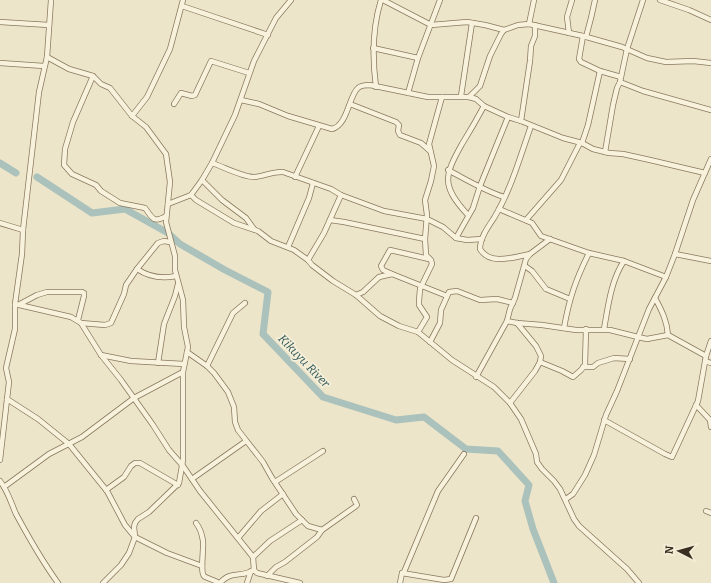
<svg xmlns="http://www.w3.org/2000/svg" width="711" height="583" font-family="Bitter,serif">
<rect width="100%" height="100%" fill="#ede5c9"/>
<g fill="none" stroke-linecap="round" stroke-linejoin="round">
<!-- river -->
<g stroke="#aac1bc" stroke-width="7">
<polyline points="0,163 16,173"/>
<polyline points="37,177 92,213 125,209 168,233 180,244 225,270 268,292 263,334 323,397 396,420 424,417 466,449 498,451 529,485 525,501 533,529 554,583"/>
</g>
<defs>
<g id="street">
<polyline points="383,0 431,25 467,22 485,25 504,30"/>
<polyline points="660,0 689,10 711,20"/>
<polyline points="182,6 268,35"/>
<polyline points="0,22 49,25"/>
<polyline points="529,24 534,0"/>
<polyline points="569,33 567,17 572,0"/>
<polyline points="583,36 579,59 581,62 600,71 621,77"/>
<polyline points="586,37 591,18 595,0"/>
<polyline points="373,48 418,58"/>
<polyline points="47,57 69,69 93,76 101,84 110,88 132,116 146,127 166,154 170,182 166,222 175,256 175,270 183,300 184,327 188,347 183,372 183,460 179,483 149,512 138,519 135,523 134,527 135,537 129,553 121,565 103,583"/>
<polyline points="0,63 44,66"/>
<path d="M 93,76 L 73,122 L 65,149 L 64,165 L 72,174 L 96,185 L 101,191 L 120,203 L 145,208 C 152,217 153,224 166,216"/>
<polyline points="620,82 643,91 711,110"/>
<path d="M 376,87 C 372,57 372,29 381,0"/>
<polyline points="408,93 418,58 440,0"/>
<polyline points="461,96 472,23"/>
<polyline points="469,97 480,86 490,56 501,34 504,30 518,25 529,24 583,36 622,47 647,58 666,62 693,61 711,63"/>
<path d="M 241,100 L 259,104 L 288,116 L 332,129 C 348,125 349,95 358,88 C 361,85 366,85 370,85 L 428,97 L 469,97 L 476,99 L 484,106 L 508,117 L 521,121 L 563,138 L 582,143 L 593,149 L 609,153 L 623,154 L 650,160 L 705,173"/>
<polyline points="174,104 181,93 192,96 195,95 211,61 249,73"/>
<polyline points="350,104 396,122 399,125 398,131 400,135 421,143 430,151"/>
<polyline points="132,116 147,97 170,49 183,0"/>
<polyline points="521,121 530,61 531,46 535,36 535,25"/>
<polyline points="582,143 588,125 600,71"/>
<polyline points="605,152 613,105 617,88 620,82 627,49 643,0"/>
<path d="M 212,163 C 224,167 244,178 255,177 C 265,176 274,171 283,172 L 331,189 L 341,195 L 384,211 L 427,219 L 443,227 L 456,238 L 467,240 L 482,239"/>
<path d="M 448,170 C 467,180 485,191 504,197"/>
<polyline points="295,177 319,126"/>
<polyline points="202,180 222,200 246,218 254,229"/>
<polyline points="191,195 196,200 234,223 258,231 271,241 294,250 308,260 312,265 333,281 356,295 380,316 399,326 418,332 452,360 494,387 510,403 521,419 536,454 537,462 542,469 554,481 560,489 574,519 579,526 627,569 639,583"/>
<polyline points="168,204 191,195 202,180 212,163 235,115 254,61 276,18 291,0"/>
<polyline points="499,209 532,223 541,236 589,253 624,261 666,277"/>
<path d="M 468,215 C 441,186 444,176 462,144 C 470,131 477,119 484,106"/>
<polyline points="330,220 344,222 425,239"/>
<polyline points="526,220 561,180 580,143"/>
<polyline points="0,223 23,230"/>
<polyline points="456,238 473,208 480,186 508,117"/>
<polyline points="288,247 309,198 313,183"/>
<path d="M 530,254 C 514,257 490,266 480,249 C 480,238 488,227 494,218 C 511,190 520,157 531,126"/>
<polyline points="675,254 711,261"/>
<polyline points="308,260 324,233 341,195"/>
<polyline points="525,266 532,271 546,289 570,299"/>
<path d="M 137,269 C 149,277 162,279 176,276"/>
<polyline points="392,274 383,270 381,266 390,250 429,259"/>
<polyline points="356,295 363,292 379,277 392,274 447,296"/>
<path d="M 655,298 C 662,311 667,321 668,335"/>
<polyline points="15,304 71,317 81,323 101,355 121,380 153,425 169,450 183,466 200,491 253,557 254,570 257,573 300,583"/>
<polyline points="20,304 37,295 47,292 82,292 84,293 84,296 78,320"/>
<polyline points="507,321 517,323 542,325 576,330 610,330 638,337 647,339 668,335 706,356"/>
<polyline points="81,323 105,325 111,323 124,294 126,285 137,269 158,243 164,241 170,242"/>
<path d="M 564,328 C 569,299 576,279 589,253"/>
<path d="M 604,329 C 608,307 611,280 624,261"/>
<polyline points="418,332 427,317 419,305 419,301 420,289 432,264 431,260 426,255 425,239 427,215 425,200 431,181 434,166 429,144 442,97"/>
<polyline points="430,342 440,323 441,310 449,292 457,291 480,300 497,299 513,303"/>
<polyline points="187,352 207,366 214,373 228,392 234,407 235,422 238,430 263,462 272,478 296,514 308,526 322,530"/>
<polyline points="101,355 131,361 184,364"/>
<polyline points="705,361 711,363"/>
<polyline points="540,362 562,371 573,377 581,370 585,365 586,329"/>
<polyline points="158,363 164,324 175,296 178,284"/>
<polyline points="207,366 233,313 245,303"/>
<polyline points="583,367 593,367 598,363 614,358 630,359"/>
<polyline points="476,377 507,321 510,309 515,298 526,259 530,254 550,239"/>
<polyline points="7,399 38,419 69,444 107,491 125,525 135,537 167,553 202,566"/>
<polyline points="510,403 535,371 540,362 541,356 536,346 517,323"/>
<polyline points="696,405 710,420 711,427"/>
<polyline points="604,420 665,454 672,457 698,401 706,356 711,341"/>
<polyline points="0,460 9,382 6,368 15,329 15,304 22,254 23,230 39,92 47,57 51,0"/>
<polyline points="192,479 246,441"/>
<path d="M 0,481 C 8,491 11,503 16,514 C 29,538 42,561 58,583"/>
<polyline points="275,482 323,451"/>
<polyline points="4,487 49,454 82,437 134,398 183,372"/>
<polyline points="106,490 124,477 131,466 135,463 140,463 178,485"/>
<polyline points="566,499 573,494 585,475 594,455 606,415 617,391 649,309 666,277 675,254 693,200 711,159"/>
<polyline points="706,511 711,513"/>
<path d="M 196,523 C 200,528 202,534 203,541 C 204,548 200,572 204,576 C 208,579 215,580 219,583"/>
<polyline points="238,538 261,511 283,494"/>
<polyline points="253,557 270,541 302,520"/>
<polyline points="402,573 444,580 451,579 476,518"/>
<polyline points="267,576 276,567 285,562 317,537 322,530 356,506 357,505 354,499"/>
<path d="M 220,583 C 231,570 241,578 254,570"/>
<polyline points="247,583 251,571"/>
<polyline points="400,583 402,573 404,572 438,491 464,454"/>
</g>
</defs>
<!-- street casing -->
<use href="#street" stroke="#89785f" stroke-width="6"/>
<!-- street -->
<use href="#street" stroke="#f8f2dd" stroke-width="4.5"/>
</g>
<g text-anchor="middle" stroke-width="3.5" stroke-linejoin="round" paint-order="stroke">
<!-- water labels -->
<g font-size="12" font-style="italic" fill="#315859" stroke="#f5efd9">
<text transform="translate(304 361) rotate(46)" y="4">Kikuyu River</text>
</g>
</g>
<!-- north arrow -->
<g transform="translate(679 551) rotate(276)" stroke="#f5efd9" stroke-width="3" paint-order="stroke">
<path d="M0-3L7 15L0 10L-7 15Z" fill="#3a2f21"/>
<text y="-6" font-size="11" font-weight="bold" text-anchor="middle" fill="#3a2f21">N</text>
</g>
</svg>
